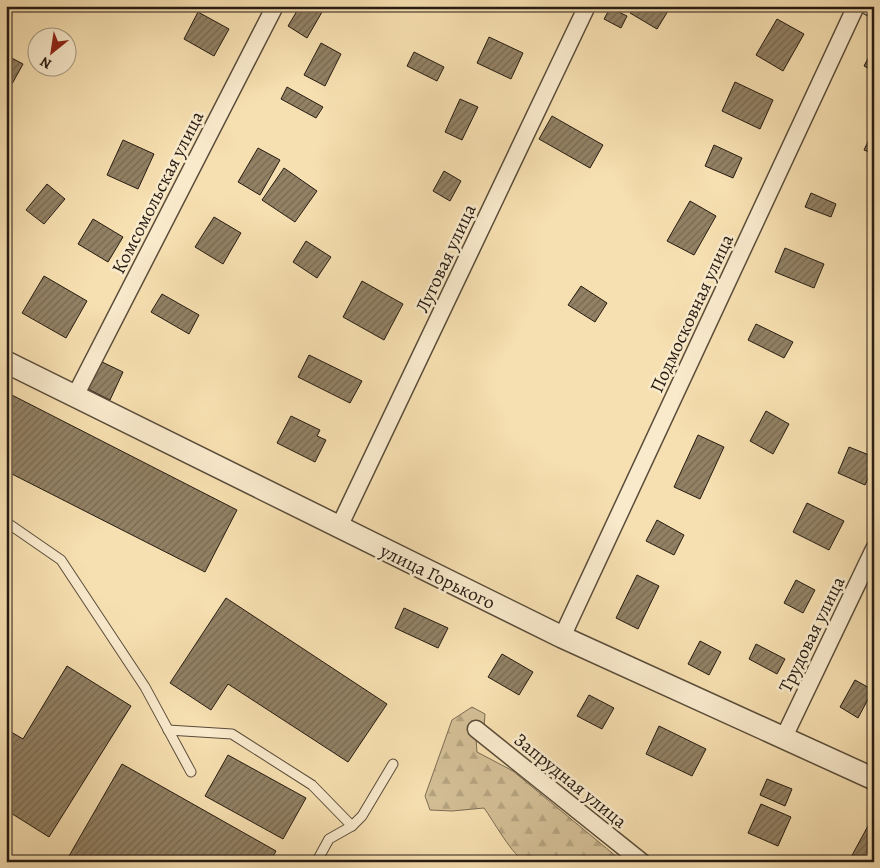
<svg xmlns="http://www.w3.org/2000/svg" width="880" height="868" font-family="Alegreya,serif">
<defs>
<pattern id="forest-firs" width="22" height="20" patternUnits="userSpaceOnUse" patternTransform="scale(1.25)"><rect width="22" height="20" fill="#d3be95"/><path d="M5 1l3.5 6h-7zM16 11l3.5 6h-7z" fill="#b5a37f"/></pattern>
<pattern id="building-hatch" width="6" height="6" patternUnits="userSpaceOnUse" patternTransform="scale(1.25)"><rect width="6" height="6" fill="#928164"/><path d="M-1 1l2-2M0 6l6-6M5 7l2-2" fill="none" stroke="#776951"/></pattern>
</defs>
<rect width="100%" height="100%" fill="#f6dfb0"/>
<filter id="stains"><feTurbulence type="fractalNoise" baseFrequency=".004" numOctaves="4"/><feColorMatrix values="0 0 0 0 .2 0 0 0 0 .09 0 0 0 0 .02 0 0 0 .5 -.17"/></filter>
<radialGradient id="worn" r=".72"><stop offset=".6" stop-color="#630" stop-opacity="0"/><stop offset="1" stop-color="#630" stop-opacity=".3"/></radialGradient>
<!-- forest -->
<path fill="url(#forest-firs)" stroke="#7c6c54" d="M 472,707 L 485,714 L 484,728 L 476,739 L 477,752 L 513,771 L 623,862 L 526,862 C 513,857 493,820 484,808 L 452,811 L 430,810 L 425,796 L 452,720 Z"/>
<!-- building -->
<g fill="url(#building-hatch)" stroke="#261b12">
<polygon points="26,6 39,6 36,11"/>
<polygon points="300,6 312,6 322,12 307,38 288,26"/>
<polygon points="538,6 553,6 551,12"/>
<polygon points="634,6 671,6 657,29 630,13"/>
<polygon points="610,8 627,16 621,28 604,19"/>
<polygon points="198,12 229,29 214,56 184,39"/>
<polygon points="777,19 804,34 783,71 756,55"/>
<polygon points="489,37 523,53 511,79 477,63"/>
<polygon points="321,43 341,54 325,86 304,75"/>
<polygon points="874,47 874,71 864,66"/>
<polygon points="414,52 444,67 437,81 407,66"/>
<polygon points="6,55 23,64 12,84 6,81"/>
<polygon points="735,82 773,100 760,129 722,111"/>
<polygon points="287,87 323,107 316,118 281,99"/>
<polygon points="460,99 478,107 462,140 445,132"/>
<polygon points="552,116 603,145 590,168 539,139"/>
<polygon points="874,129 874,154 864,150"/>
<polygon points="123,140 154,154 138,189 107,175"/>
<polygon points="714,145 742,158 733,178 705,166"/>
<polygon points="258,148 280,160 260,195 238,182"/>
<polygon points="284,168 317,191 295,222 262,200"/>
<polygon points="444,171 461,181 450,201 433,191"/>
<polygon points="47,184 65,199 44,224 26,210"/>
<polygon points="811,193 836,204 831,217 805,207"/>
<polygon points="690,201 716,216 694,255 667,241"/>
<polygon points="214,217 241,233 223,264 195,247"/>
<polygon points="93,219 123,237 108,262 78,244"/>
<polygon points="306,241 331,257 317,278 293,262"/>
<polygon points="785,248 824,264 814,288 775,272"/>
<polygon points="44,276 87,301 66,338 22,313"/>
<polygon points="362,281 403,304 384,340 343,317"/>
<polygon points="581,286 607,303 595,322 568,305"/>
<polygon points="162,294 199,315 189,334 151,312"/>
<polygon points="756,324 793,342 784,358 748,340"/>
<polygon points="309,355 362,381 350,403 298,377"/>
<polygon points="100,361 123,372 110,400 86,388"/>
<polygon points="6,392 237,510 205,572 6,471"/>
<polygon points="766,411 789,424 773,454 750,441"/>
<polygon points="291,416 320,430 317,436 326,440 315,462 277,443"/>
<polygon points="698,435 724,447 700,499 674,487"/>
<polygon points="849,447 874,457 874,465 865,485 838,473"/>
<polygon points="807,503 844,521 829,550 793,532"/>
<polygon points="657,520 684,535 674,555 646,541"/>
<polygon points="637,575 659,586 638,629 616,618"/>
<polygon points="796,580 815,590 803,613 784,603"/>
<polygon points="226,598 387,704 348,762 228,684 211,710 170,683"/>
<polygon points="404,608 448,628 438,648 395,628"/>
<polygon points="700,641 721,652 709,675 688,664"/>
<polygon points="756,644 785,659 777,674 749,659"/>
<polygon points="502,654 533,672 519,695 488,677"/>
<polygon points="67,666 131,706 49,837 6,810 6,729 23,739"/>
<polygon points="855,680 873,690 858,718 840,707"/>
<polygon points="589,695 614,708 602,729 577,716"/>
<polygon points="659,726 706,749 692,776 646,754"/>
<polygon points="228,755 306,798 283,839 205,796"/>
<polygon points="122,764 276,851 270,862 79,862 69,856"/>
<polygon points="767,779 792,789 785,806 760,795"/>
<polygon points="761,804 791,817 778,846 748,833"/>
<polygon points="869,824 874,826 874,862 855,862 850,859"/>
<polygon points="294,857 303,862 291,862"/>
</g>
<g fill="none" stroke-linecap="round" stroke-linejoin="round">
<defs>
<g id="service">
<polyline points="6,522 61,560 145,687 191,772"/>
<polyline points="168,730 232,734 312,785 352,826"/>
<polyline points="318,859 329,839 352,826 362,816 393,764"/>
</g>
<g id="minor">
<polyline points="868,6 874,9"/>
<polyline points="75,396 275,6"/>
<polyline points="339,527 587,6"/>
<polyline points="562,637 856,6"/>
<polyline points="476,729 642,862"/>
<polyline points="784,737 874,549"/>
</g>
<polyline id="tertiary" points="6,362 562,637 874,779"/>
</defs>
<!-- service casing -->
<use href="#service" stroke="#5a4c3a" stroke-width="11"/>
<!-- minor casing -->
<use href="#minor" stroke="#5a4c3a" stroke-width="19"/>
<!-- tertiary casing -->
<use href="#tertiary" stroke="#5a4c3a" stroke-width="24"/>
<!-- service -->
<use href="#service" stroke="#f9eacc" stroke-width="9"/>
<!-- minor -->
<use href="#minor" stroke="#f9eacc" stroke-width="16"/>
<!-- tertiary -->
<use href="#tertiary" stroke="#f9eacc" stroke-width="21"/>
</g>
<g text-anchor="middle" stroke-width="5" stroke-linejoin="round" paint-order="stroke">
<!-- street labels -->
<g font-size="19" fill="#261b12" stroke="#f9eacc">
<text transform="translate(157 192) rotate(-63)" y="7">Комсомольская улица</text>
<text transform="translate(445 258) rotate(-65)" y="7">Луговая улица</text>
<text transform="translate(691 313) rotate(-65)" y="7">Подмосковная улица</text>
<text transform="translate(438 576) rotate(26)" y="7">улица Горького</text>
<text transform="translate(811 634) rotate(-64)" y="7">Трудовая улица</text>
<text transform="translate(571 780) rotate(39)" y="7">Запрудная улица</text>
</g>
</g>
<!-- margin -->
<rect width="880" height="868" fill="none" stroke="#f6dfb0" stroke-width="25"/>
<rect x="8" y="8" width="865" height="853" fill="none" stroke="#261b12" stroke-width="2.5"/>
<rect x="12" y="12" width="855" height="843" fill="none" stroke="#261b12"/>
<!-- north arrow -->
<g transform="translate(52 52) rotate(210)"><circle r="24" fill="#f9eacc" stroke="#a59782"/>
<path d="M0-4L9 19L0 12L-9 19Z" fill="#8f2418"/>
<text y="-8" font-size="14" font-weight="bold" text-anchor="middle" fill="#261b12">N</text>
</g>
<rect width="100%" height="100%" filter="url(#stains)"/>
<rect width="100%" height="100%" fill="url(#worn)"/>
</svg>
